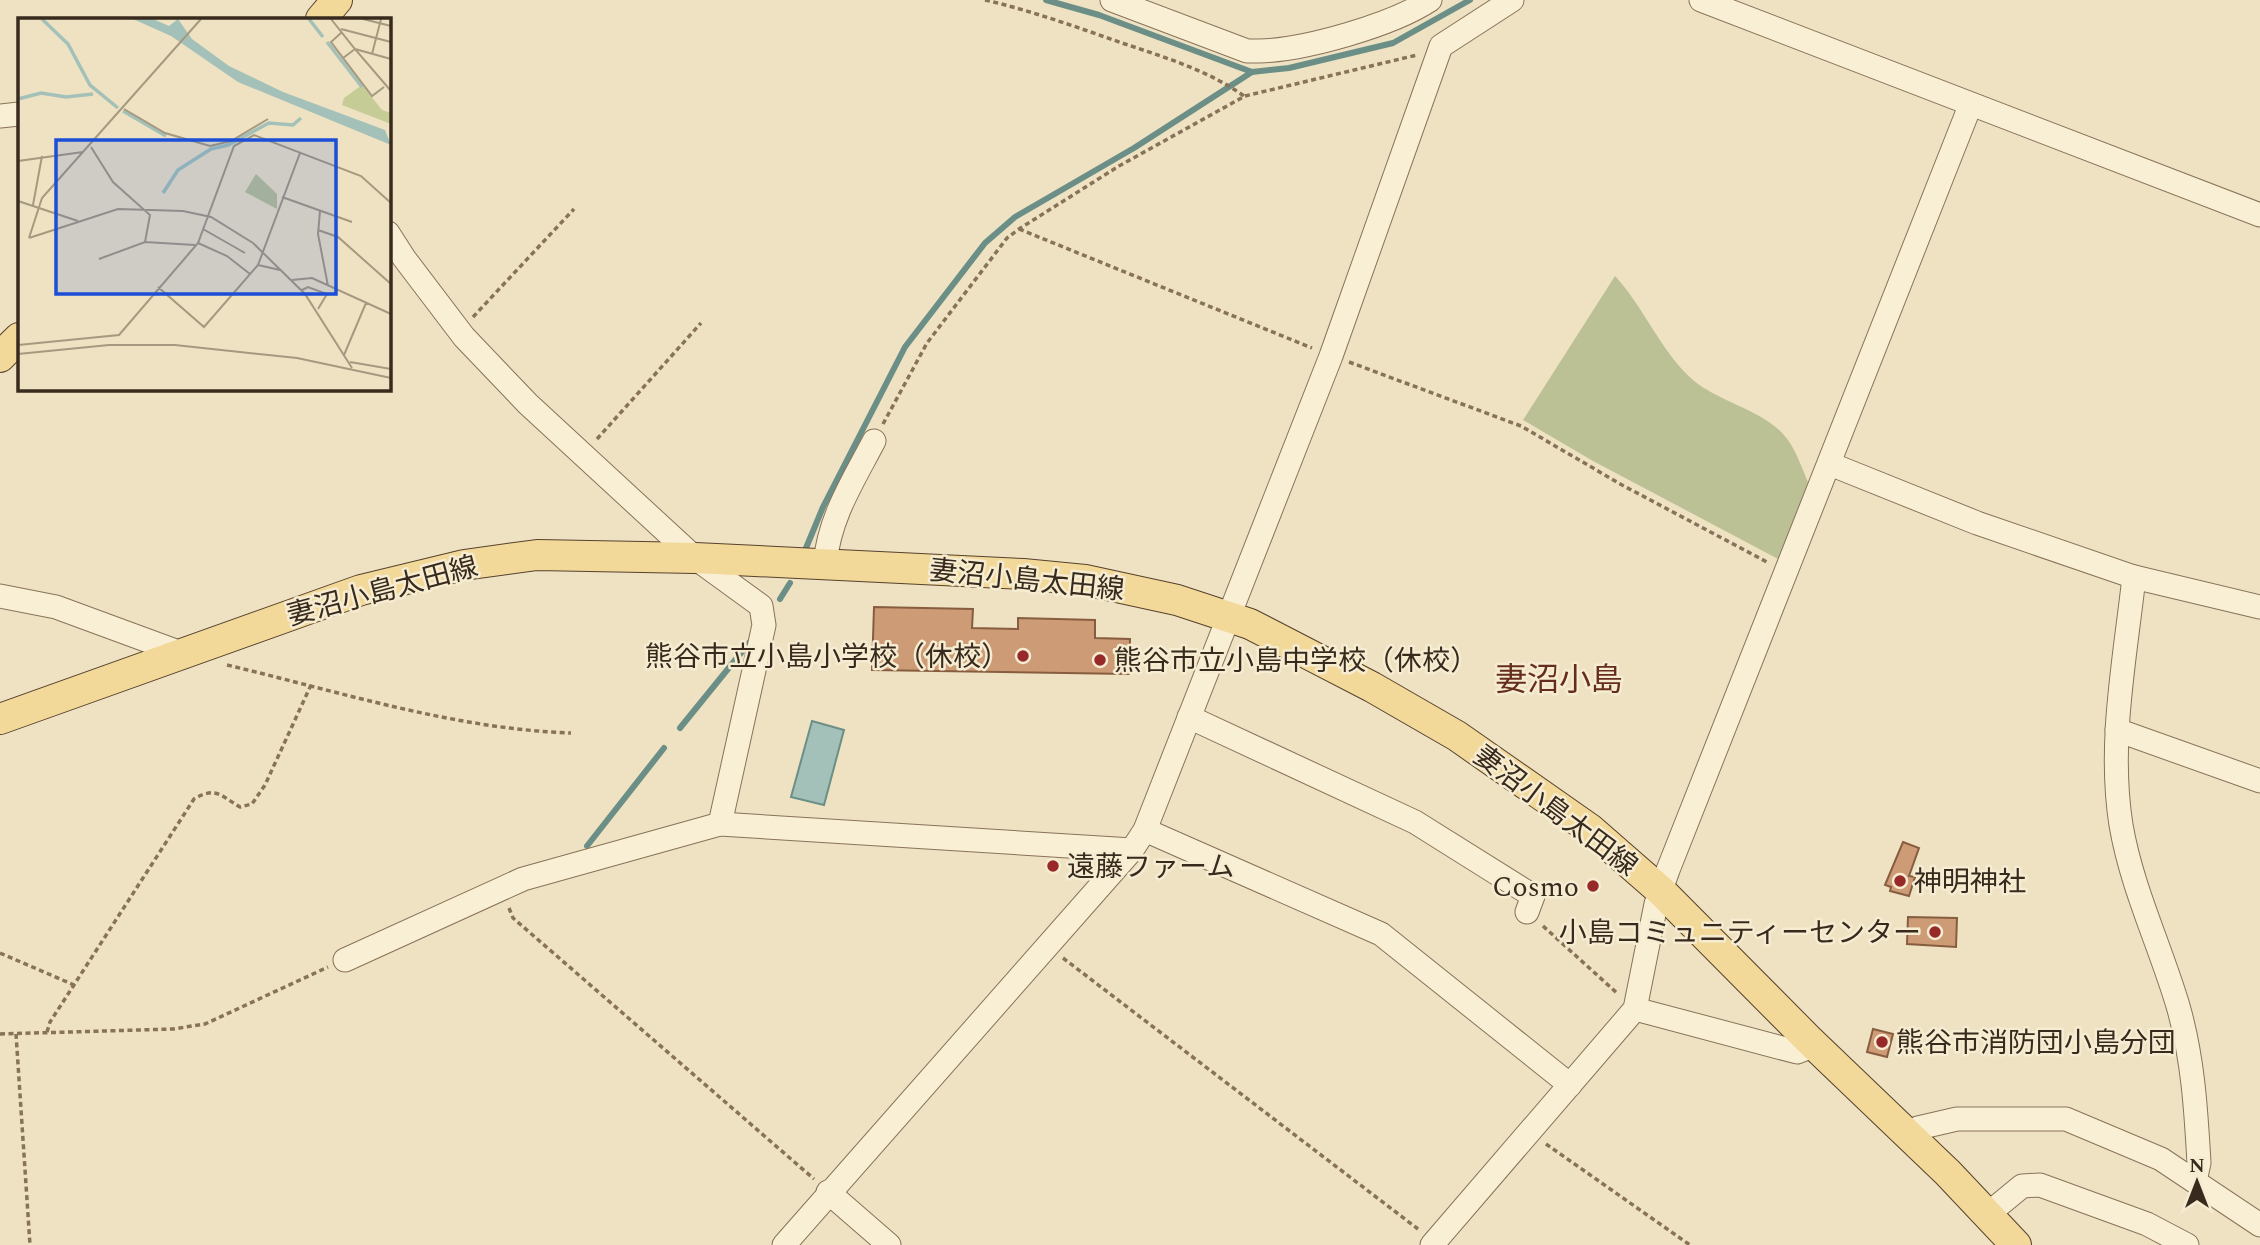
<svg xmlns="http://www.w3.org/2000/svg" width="2260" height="1245" font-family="Spectral,'Noto Sans JP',serif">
<rect width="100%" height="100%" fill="#eee2c2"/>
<!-- cemetery -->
<path fill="#bbc195" d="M 1615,276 C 1644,307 1661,352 1693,380 C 1720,403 1766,410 1788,440 C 1798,454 1804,474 1811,489 L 1782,561 L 1593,461 L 1523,420 Z"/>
<!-- water -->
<polygon fill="#a4c1b9" stroke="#6b8f87" stroke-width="2" points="812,721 844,730 824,805 791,797"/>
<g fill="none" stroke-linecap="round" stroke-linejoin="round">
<!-- stream -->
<g stroke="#6b8f87" stroke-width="6">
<polyline points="1046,0 1099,15 1252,72 1289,68 1393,43 1470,0"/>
<polyline points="806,548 823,507 905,347 985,243 1015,217 1134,148 1252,72"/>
<polyline points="780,599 790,583"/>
<polyline points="680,728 749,643"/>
<polyline points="587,846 664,748"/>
</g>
</g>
<!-- building -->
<g fill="#cd9c77" stroke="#875d3f" stroke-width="2">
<polygon points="874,607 973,609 972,628 1018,629 1018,618 1095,620 1095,638 1130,639 1129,674 872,670"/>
<polygon points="1903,842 1919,848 1909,876 1915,877 1909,896 1890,891 1891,887 1885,885"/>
<polygon points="1908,917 1957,918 1956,947 1907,944"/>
<polygon points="1873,1029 1893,1034 1887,1057 1867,1052"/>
</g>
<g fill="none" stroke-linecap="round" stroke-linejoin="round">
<defs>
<g id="minor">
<path d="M 1112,0 L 1247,51 L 1259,51 C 1305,50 1392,25 1430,0"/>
<polyline points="1701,0 2260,215"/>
<polyline points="0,116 19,114"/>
<polyline points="388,233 404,258 464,337 528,404 695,558 761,606 764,625 720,824"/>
<polyline points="1830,464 1977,523 2134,577 2260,607"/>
<path d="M 825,564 C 829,518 853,481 874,441"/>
<path d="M 2134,577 C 2125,659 2108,743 2121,825 C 2132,889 2160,945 2178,1006 C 2193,1058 2196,1110 2199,1163 L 2195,1181"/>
<polyline points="0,596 56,607 181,653"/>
<polyline points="1189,717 1415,822 1533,896 1527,912"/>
<polyline points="2117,730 2260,781"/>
<polyline points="1145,830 1381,934 1570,1085"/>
<polyline points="345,960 523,879 720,824 1132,850"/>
<polyline points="1635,1009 1797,1052 1815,1045"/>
<polyline points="1908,1134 1918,1128 1957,1119 2066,1119 2161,1159 2260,1225"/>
<polyline points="828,1192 889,1245"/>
<polyline points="1988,1214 2022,1186 2040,1185 2147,1224 2187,1245"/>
<polyline points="784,1245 1132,850 1145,830 1331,356 1441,46 1512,0"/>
<polyline points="1432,1245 1635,1009 1656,904 1668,870 1970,106"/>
</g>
<g id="major">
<polyline points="321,19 337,0"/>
<polyline points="0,357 19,338"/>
<polyline points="0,719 361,590 464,565 537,555 695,558 1023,574 1085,580 1177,600 1250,624 1372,687 1457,736 1590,829 1661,891 1808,1039 1948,1173 2016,1245"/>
</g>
</defs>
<!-- minor casing -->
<use href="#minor" stroke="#887359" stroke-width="25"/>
<!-- major casing -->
<use href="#major" stroke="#56412d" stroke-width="32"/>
<!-- path -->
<g stroke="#887359" stroke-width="3.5" stroke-dasharray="5 3.5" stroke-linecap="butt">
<path d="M 985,0 C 1033,11 1079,28 1125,44 C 1167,58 1209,71 1244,96"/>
<polyline points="1019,229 1312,348"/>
<polyline points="473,317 574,209"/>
<polyline points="1349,362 1521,426 1622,485 1767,562"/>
<polyline points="883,424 927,343 1007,238 1019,229 1119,166 1245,96 1417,55"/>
<polyline points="597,439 701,323"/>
<path d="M 227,665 C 341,692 454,729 571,733"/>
<polyline points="509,908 513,918 814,1179"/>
<polyline points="1543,926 1618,994"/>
<polyline points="0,953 74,985"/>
<polyline points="1063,958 1418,1229"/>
<path d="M 47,1032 L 50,1022 L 194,799 C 216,786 221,796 240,807 L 252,804 L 265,785 L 311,685"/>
<polyline points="0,1034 173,1029 205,1024 328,967"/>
<polyline points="16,1034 30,1245"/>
<polyline points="1546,1144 1690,1245"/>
</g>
<!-- minor -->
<use href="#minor" stroke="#f9efd5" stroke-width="23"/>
<!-- major -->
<use href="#major" stroke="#f2d899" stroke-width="30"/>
</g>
<!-- markers -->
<g fill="#972a29" stroke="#f6ecd2" stroke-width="2.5">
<circle cx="1023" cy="656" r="7"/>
<circle cx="1100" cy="660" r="7"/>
<circle cx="1053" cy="866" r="7"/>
<circle cx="1900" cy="881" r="7"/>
<circle cx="1593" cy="886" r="7"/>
<circle cx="1935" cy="932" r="7"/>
<circle cx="1882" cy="1042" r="7"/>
</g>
<g text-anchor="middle" stroke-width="5" stroke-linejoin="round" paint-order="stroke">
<!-- street labels -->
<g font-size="28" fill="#382b1d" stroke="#f6ecd2">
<text transform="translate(1027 579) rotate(6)" y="10">妻沼小島太田線</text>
<text transform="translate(382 590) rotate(-15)" y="10">妻沼小島太田線</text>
<text transform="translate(1556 810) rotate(37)" y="10">妻沼小島太田線</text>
</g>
<!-- poi labels -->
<g font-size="28" fill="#382b1d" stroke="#f6ecd2" text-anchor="start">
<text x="1009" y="666" text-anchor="end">熊谷市立小島小学校（休校）</text>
<text x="1114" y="670">熊谷市立小島中学校（休校）</text>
<text x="1067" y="876">遠藤ファーム</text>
<text x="1914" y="891">神明神社</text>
<text x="1579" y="896" text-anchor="end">Cosmo</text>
<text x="1921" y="942" text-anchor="end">小島コミュニティーセンター</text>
<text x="1896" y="1052">熊谷市消防団小島分団</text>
</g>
<!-- quarter labels -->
<g font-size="32" fill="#652d1c" stroke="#f6ecd2">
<text x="1559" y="690">妻沼小島</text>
</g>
</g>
<!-- overview -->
<g transform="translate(18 18)">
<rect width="373" height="373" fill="#eee2c2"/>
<path d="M 344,67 L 364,92 L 373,95 L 373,106 L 324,87 L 326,80 Z" fill="#c5cc96"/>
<path d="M 238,156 L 259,176 L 259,191 L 227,174 Z" fill="#bbc195"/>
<path d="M 115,1 L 135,1 L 151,8 L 160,1 L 174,21 L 211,48 L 265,74 L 367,112 L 373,127 L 220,64 L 153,18 Z" fill="#a4c1b9"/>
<path fill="none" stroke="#a4c1b9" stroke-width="3.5" d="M 24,1 L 50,26 L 72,67 L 100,90M 291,1 L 305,19M 309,24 L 344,69M 0,81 L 23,75 L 48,79 L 75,76M 105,93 L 148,118M 145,175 L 160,152 L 193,131 L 210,127 L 251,105 L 275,107 L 283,100"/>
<path fill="none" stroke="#a59980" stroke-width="2" d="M 313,1 L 337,31 L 373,41M 345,1 L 373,8M 323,11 L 373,24M 324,14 L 313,24 L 354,78 L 366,69M 354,36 L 363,1M 325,40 L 337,31 L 373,73M 106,91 L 147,115 L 192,128 L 213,123 L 250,101M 73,129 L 95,164 L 132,197 L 127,224M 0,143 L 65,134M 264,179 L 334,204M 0,183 L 60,203M 15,187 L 24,138M 302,193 L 300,216 L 310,268M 185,211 L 227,235M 300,212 L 320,219 L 373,266M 11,220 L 100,191 L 165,193 L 193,199 L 235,225 L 287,276 L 334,350M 11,220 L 24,180 L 183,1M 180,225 L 209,238 L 232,256M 81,241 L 127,224 L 177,227M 240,247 L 262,252M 274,262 L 294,260 L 373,296M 140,269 L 186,309 L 240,247 L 282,135M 284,272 L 290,269 L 309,276 L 300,291M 0,327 L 101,317 L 180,225 L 216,128 L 236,117 L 343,158 L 373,185M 0,336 L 91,327 L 157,327 L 279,340 L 373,360M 326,337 L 348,285M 332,344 L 373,351"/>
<path fill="#1d4ed8" fill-opacity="0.15" stroke="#1d4ed8" stroke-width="3.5" d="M 38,122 L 318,122 L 318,276 L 38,276 Z"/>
<rect width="373" height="373" fill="none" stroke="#382b1d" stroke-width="3.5"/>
</g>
<!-- north arrow -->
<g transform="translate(2197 1182)" stroke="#f6ecd2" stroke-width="5" paint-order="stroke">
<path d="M0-5L12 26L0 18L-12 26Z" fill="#382b1d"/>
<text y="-10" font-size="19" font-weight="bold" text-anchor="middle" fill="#382b1d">N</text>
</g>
</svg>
